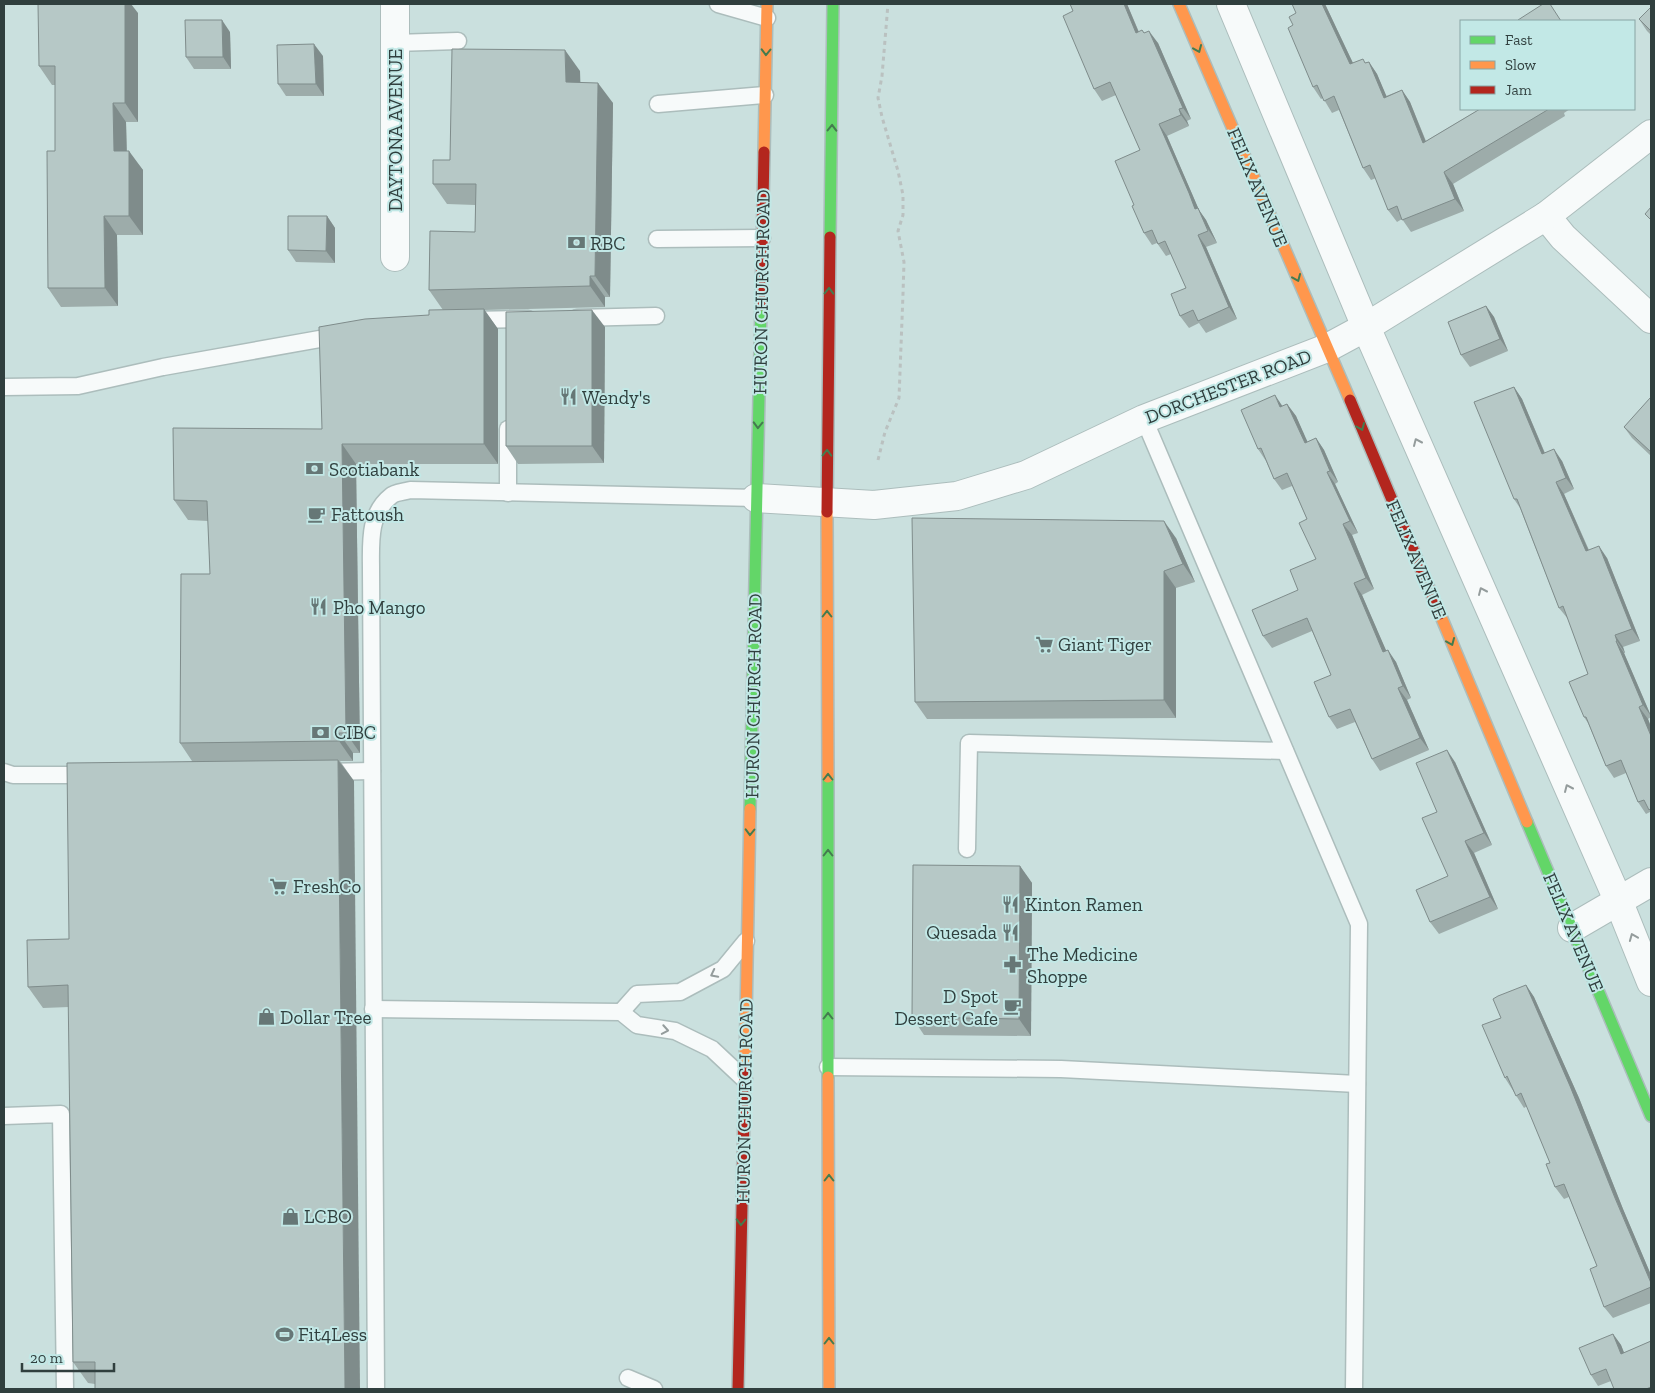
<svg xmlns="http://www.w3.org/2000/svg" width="1655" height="1393" font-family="'Zilla Slab',serif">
<rect width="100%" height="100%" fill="#cae0de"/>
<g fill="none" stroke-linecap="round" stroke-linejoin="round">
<defs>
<g id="lane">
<polyline points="718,4 767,18"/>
<polyline points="395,43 458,41"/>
<polyline points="658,104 765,95"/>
<polyline points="657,239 762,238"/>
<polyline points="577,318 656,316"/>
<polyline points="470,320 528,319"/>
<polyline points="4,387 78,386 163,367 342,335"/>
<polyline points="1144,419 1359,924 1354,1389"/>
<polyline points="508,429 508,493"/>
<polyline points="4,772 13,775 90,775"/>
<polyline points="324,772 372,771"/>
<polyline points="967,849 969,743 1285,751"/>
<polyline points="373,1009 621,1012 637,1025 675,1031 712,1049 744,1079"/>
<polyline points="621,1012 637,994 680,992 723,969 746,941"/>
<polyline points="828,1067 1061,1069 1357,1084"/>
<polyline points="4,1116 61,1114 65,1389"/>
<polyline points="628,1378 654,1389"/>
<path d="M 376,1389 L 371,570 C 371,544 368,514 391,496 C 395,492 404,492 410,490 L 756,498"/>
</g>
<g id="street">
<polyline points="395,4 395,257"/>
<polyline points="1231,4 1366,327 1618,900 1651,982"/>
<polyline points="1546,216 1563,237 1651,319"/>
<polyline points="756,498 874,505 957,496 1026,475 1144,419 1327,348 1366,327 1546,216 1651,134"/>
<polyline points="1572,928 1651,882"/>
</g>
<g id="fast">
<polyline points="830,237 833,4"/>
<polyline points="828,777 828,1077"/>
<polyline points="750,809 761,305"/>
<polyline points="1527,822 1651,1116"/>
</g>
<g id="slow">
<polyline points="1179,4 1350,400"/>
<polyline points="764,152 767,4"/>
<polyline points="827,512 828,777"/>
<polyline points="1440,614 1527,822"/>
<polyline points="745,1068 750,809"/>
<polyline points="828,1077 829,1389"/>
</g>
<g id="jam">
<polyline points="761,305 764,152"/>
<polyline points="1350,400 1440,614"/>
<polyline points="827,512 830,237"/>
<polyline points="738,1389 745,1068"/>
</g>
</defs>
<!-- lane casing -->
<use href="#lane" stroke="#acbdbc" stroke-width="19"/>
<!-- street casing -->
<use href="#street" stroke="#acbdbc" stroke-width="30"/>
<!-- fast casing -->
<use href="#fast" stroke="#acbdbc" stroke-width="14"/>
<!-- slow casing -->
<use href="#slow" stroke="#acbdbc" stroke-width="14"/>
<!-- jam casing -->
<use href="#jam" stroke="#acbdbc" stroke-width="14"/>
<!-- path -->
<polyline stroke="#bac1c0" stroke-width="3" stroke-dasharray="4 4" stroke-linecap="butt" points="878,460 885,432 899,398 903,294 904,262 898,231 903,215 903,195 898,171 882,117 878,98 882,76 888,4"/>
<!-- lane -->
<use href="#lane" stroke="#f7fafa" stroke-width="16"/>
<!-- street -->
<use href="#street" stroke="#f7fafa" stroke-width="28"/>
<!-- fast -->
<use href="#fast" stroke="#63d668" stroke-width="11"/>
<!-- slow -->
<use href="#slow" stroke="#ff974d" stroke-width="11"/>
<!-- jam -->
<use href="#jam" stroke="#b3261e" stroke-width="11"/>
</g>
<!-- wall -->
<g fill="#9dacaa">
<polygon points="285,4 318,4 286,5"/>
<polygon points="1070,4 1127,4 1139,32 1142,30 1144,33 1158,43 1191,119 1187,121 1189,126 1167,136 1199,210 1206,220 1217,243 1206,247 1237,319 1206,333 1199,323 1189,328 1180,316 1186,288 1171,254 1166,256 1157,243 1152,245 1144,233 1134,205 1140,150 1116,95 1102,101 1094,89 1073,11"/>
<polygon points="1325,4 1353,63 1366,63 1369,62 1377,74 1386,96 1402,90 1410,102 1426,141 1480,109 1570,109 1564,113 1565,116 1453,184 1464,211 1411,232 1402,219 1397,222 1388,210 1376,178 1371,180 1363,168 1339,110 1332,113 1323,98 1321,99 1313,87 1293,25 1296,13"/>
<polygon points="1651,7 1651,35 1647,31 1639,19"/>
<polygon points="138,13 138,122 126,122 127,151 143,170 143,235 117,235 118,306 61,307 48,288 55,151 55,85 52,85 39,66"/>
<polygon points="230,32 231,69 194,69 186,57"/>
<polygon points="323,56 324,96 286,96 278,84"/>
<polygon points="580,71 580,82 613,103 610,297 605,297 605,307 484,310 498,329 498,464 356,464 360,753 353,753 353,761 340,761 354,781 95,1384 88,1383 73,1362 69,1007 43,1008 28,987 69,939 192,761 180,743 210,574 208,521 188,520 174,500 322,429 429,315 443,310 429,290 475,232 475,205 447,204 433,184 450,160"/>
<polygon points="327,216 335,228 335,263 296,262 288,250"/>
<polygon points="1486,306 1494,317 1508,351 1470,367 1461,355"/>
<polygon points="605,327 604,463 518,464 506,446"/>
<polygon points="1514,387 1522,399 1545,453 1562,461 1574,489 1564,494 1589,550 1607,558 1640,641 1623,647 1625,653 1624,653 1651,716 1651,717 1648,719 1651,727 1651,813 1650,812 1646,814 1638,802 1626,773 1614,778 1606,766 1588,723 1584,717 1588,674 1568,619 1559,608 1520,508 1514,499"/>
<polygon points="1651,399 1651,456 1632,438 1624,427"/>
<polygon points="1287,404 1296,416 1307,442 1316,438 1324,450 1338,482 1335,484 1358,533 1352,535 1374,589 1362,595 1386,651 1396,662 1411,698 1407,700 1429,750 1380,771 1372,759 1355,722 1337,729 1329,717 1331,675 1312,631 1272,648 1263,636 1298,590 1316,559 1307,519 1292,486 1282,490 1274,479 1266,461 1258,449 1282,406"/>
<polygon points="1176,538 1195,582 1176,588 1176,718 927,719 915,702"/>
<polygon points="1455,762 1492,845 1474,853 1498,909 1439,934 1430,922 1448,876 1437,812"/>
<polygon points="1020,866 1032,883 1031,1036 924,1035 912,1017"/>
<polygon points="1526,985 1534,997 1579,1098 1623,1209 1651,1275 1651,1303 1613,1318 1604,1307 1597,1266 1569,1197 1564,1199 1555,1187 1550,1163 1527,1106 1524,1108 1505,1078 1501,1018"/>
<polygon points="1613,1334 1621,1345 1624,1353 1651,1341 1651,1389 1615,1389 1611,1381 1598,1386 1591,1375"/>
</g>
<!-- shaded-wall -->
<g fill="#7f8c8b">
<polygon points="123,4 131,4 138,13 138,122 125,103"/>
<polygon points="1124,4 1127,4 1144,45 1136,33"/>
<polygon points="1322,4 1325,4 1359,76 1350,64"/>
<polygon points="222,20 230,32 231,69 223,57"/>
<polygon points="1149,31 1158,43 1191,119 1183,108"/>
<polygon points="314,44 323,56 324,96 316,84"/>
<polygon points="565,50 580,71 581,103 566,82"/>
<polygon points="1369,62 1377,74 1392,109 1384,98"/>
<polygon points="598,83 613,103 610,297 595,276"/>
<polygon points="1402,90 1410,102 1431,155 1423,143"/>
<polygon points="113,103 126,122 127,170 114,151"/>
<polygon points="1179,109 1187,121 1189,126 1181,115"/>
<polygon points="1159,124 1167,136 1199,210 1206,220 1217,243 1195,209"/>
<polygon points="129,151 143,170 143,235 129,216"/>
<polygon points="1444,172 1453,184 1464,211 1455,199"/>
<polygon points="104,216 117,235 118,306 105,288"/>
<polygon points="327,216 335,228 335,263 326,251"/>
<polygon points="1198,235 1206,247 1237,319 1229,307"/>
<polygon points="590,276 605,297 605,307 590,286"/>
<polygon points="1486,306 1494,317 1508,351 1500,339"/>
<polygon points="484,309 498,329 498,464 484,444"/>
<polygon points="592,310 605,327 604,463 592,446"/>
<polygon points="1514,387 1522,399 1550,466 1542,454"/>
<polygon points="1275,395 1283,407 1280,407"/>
<polygon points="1287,404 1296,416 1313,454 1305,443"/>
<polygon points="1316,438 1324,450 1338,482 1330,471"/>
<polygon points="342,444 356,464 360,753 346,733"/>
<polygon points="1554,449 1562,461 1574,489 1566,478"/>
<polygon points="1327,472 1335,484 1358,533 1350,521"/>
<polygon points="1556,482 1564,494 1594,563 1586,551"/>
<polygon points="1164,521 1176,538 1195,582 1183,564"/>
<polygon points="1343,524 1352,535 1374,589 1366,578"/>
<polygon points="1599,546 1607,558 1640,641 1632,629"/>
<polygon points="1164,571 1176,588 1176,718 1164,700"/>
<polygon points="1354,583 1362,595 1392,664 1383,652"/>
<polygon points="1615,635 1623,647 1625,653 1617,641"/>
<polygon points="1616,641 1624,653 1651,716 1643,705"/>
<polygon points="1388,650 1396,662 1411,698 1403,686"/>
<polygon points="1398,688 1407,700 1429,750 1420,738"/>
<polygon points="1639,707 1648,719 1651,727 1651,736"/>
<polygon points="339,733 353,753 353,761 339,741"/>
<polygon points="1447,750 1455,762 1492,845 1484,833"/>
<polygon points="338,760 354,781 360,1389 345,1389"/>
<polygon points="1465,841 1474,853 1498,909 1490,897"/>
<polygon points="1020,866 1032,883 1031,1036 1019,1019"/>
<polygon points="1526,985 1534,997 1579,1098 1623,1209 1651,1275 1651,1283"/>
<polygon points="1613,1334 1621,1345 1629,1365 1621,1354"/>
</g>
<!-- building -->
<g fill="#b6c8c6" stroke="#7f8c8b">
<polygon points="38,4 125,4 125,103 113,103 114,151 129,151 129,216 104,216 105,288 48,288 47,151 55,151 55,66 39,66"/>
<polygon points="1070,4 1124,4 1136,33 1142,30 1144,33 1149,31 1183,108 1179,109 1181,115 1159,124 1189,193 1195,209 1198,208 1208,231 1198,235 1229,307 1198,321 1193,310 1180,316 1171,294 1186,288 1165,241 1158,244 1152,230 1144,233 1132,206 1134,205 1115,161 1140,150 1110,82 1094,89 1063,16 1073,11"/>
<polygon points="1292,4 1322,4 1350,64 1363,59 1365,63 1369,62 1384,98 1402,90 1423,143 1480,109 1549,109 1444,172 1455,199 1402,220 1397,206 1388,210 1370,165 1363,168 1334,96 1324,101 1317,85 1313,87 1288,28 1293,25 1289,17 1296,13"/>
<polygon points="1543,4 1550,4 1561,21 1518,21 1518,20"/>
<polygon points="1651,7 1651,31 1639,19"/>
<polygon points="185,20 222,20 223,57 186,57"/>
<polygon points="314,44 316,84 278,84 277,45"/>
<polygon points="452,49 565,50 566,82 598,83 595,276 590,276 590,286 429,290 430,231 475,232 476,184 433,184 433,160 450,160"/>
<polygon points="1651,207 1651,220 1645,214"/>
<polygon points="288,216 327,216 326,251 288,250"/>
<polygon points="1486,306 1500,339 1461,355 1448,322"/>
<polygon points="484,309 484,444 342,444 346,733 339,733 339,741 180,743 181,574 210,574 207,501 174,500 173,428 322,429 319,327 365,319 429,315 429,310"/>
<polygon points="592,310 592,446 506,446 506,312"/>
<polygon points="1514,387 1542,454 1554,449 1566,478 1556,482 1586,551 1599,546 1632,629 1615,635 1617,641 1616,641 1643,705 1639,707 1651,736 1651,808 1649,810 1644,800 1638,802 1621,760 1606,766 1586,717 1584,717 1569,682 1588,674 1563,606 1559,608 1517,499 1514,499 1474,402"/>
<polygon points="1275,395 1280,407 1287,404 1305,443 1316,438 1330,471 1327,472 1350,521 1343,524 1366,578 1354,583 1383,652 1388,650 1403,686 1398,688 1420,738 1372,759 1350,709 1329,717 1314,682 1331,675 1307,618 1263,636 1252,610 1298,590 1290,570 1316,559 1299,523 1307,519 1287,473 1274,479 1261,448 1258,449 1241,410"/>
<polygon points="1650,398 1651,399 1651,452 1624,427"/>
<polygon points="912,518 1164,521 1183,564 1164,571 1164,700 915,702"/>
<polygon points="1447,750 1484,833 1465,841 1490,897 1430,922 1416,890 1448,876 1422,818 1437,812 1416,763"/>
<polygon points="338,760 345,1389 95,1389 95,1362 73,1362 68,985 28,987 27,940 69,939 67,763"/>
<polygon points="913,865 1020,866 1019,1019 912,1017"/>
<polygon points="1526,985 1570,1086 1615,1198 1651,1283 1651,1287 1604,1307 1590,1269 1597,1266 1564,1184 1555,1187 1546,1164 1550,1163 1521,1093 1516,1096 1507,1076 1505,1078 1482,1025 1501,1018 1493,999 1498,996"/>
<polygon points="1613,1334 1621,1354 1651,1341 1651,1387 1646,1389 1614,1389 1606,1369 1591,1375 1579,1348"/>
</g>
<!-- one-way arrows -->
<defs><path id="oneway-chevron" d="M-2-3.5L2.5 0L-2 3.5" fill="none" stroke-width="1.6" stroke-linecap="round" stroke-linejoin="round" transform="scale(1.25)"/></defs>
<g stroke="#447b4f">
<use href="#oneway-chevron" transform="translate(1198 49) rotate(67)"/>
<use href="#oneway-chevron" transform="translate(766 52) rotate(91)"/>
<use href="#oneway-chevron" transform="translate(832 128) rotate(-89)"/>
<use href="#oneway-chevron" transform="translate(1297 278) rotate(67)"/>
<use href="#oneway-chevron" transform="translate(829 291) rotate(-89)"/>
<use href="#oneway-chevron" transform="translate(758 425) rotate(92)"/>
<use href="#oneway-chevron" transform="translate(1361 427) rotate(67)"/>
<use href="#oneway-chevron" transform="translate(827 453) rotate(-89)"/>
<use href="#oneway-chevron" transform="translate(827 614) rotate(-90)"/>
<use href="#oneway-chevron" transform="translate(1451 642) rotate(67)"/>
<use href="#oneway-chevron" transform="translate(828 777) rotate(-90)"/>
<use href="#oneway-chevron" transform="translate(750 832) rotate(91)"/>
<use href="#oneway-chevron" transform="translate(828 853) rotate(-90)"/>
<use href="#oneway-chevron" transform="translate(828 1016) rotate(-90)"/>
<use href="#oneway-chevron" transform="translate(829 1178) rotate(-90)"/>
<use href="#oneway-chevron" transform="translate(741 1222) rotate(91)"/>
<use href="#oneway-chevron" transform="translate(829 1341) rotate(-90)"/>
</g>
<g stroke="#949c9c">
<use href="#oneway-chevron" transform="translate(1417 442) rotate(-114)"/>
<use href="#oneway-chevron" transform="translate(1482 591) rotate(-114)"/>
<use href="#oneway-chevron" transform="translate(1568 788) rotate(-114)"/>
<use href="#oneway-chevron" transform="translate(1633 937) rotate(-112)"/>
<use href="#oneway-chevron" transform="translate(714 974) rotate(153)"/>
<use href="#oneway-chevron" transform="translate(665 1030) rotate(10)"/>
</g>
<!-- icons -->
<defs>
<symbol id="bank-bare" viewBox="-9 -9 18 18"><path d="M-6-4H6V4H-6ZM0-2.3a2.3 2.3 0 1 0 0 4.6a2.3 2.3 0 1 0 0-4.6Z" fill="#667776" stroke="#c2e8e6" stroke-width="2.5" paint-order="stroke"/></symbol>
<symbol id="restaurant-bare" viewBox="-9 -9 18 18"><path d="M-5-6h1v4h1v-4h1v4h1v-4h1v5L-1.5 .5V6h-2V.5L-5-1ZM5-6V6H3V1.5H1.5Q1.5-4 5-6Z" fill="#667776" stroke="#c2e8e6" stroke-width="2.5" paint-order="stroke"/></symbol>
<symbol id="cafe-bare" viewBox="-9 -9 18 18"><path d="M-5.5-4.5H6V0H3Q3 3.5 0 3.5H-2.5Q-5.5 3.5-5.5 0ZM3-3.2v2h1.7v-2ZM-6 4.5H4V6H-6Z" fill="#667776" stroke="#c2e8e6" stroke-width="2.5" paint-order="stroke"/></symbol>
<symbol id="supermarket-bare" viewBox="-9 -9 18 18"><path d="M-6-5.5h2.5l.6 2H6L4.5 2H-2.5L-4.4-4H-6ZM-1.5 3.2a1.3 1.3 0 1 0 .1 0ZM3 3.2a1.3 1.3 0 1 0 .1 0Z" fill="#667776" stroke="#c2e8e6" stroke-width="2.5" paint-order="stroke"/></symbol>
<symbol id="pharmacy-bare" viewBox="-9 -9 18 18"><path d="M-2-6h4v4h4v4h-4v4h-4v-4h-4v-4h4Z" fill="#667776" stroke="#c2e8e6" stroke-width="2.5" paint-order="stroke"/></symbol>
<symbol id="shop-bare" viewBox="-9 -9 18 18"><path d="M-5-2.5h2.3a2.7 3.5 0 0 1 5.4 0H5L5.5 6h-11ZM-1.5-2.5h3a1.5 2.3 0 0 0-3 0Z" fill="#667776" stroke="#c2e8e6" stroke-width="2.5" paint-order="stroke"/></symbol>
<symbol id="stadium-bare" viewBox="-9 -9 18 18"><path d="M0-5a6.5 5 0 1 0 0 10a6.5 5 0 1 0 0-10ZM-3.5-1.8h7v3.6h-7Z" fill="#667776" stroke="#c2e8e6" stroke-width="2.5" paint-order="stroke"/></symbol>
</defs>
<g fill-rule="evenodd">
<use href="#bank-bare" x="564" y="230" width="25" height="25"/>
<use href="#restaurant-bare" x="556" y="384" width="25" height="25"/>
<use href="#bank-bare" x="302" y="456" width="25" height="25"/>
<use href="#cafe-bare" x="304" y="502" width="25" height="25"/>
<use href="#restaurant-bare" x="306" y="594" width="25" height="25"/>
<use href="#supermarket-bare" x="1032" y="632" width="25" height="25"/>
<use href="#bank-bare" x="308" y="720" width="25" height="25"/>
<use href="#supermarket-bare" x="266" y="874" width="25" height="25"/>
<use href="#restaurant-bare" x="998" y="892" width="25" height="25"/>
<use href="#restaurant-bare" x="998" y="920" width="25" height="25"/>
<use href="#pharmacy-bare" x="1000" y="952" width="25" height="25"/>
<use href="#cafe-bare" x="1000" y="994" width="25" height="25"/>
<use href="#shop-bare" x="254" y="1004" width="25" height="25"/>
<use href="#shop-bare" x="278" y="1204" width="25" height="25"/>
<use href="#stadium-bare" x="272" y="1322" width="25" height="25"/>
</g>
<g text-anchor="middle" stroke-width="4" stroke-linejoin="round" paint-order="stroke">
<!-- street labels -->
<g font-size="19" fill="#303f3e" stroke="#c2e8e6">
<text transform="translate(395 130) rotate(-90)" y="7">DAYTONA AVENUE</text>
<text transform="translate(1258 187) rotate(67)" y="7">FELIX AVENUE</text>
<text transform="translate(761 292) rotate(-89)" y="7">HURON CHURCH ROAD</text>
<text transform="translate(1228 386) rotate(-21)" y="7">DORCHESTER ROAD</text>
<text transform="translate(1417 559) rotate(67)" y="7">FELIX AVENUE</text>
<text transform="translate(753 696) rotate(-89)" y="7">HURON CHURCH ROAD</text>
<text transform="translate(1574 932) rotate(67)" y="7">FELIX AVENUE</text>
<text transform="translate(744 1101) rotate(-89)" y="7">HURON CHURCH ROAD</text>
</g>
<!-- poi labels -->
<g font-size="19" fill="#303f3e" stroke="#c2e8e6" text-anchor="start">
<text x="590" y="250">RBC</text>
<text x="582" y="404">Wendy's</text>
<text x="329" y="476">Scotiabank</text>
<text x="331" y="521">Fattoush</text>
<text x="333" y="614">Pho Mango</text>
<text x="1058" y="651">Giant Tiger</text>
<text x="334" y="739">CIBC</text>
<text x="293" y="893">FreshCo</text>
<text x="1025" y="911">Kinton Ramen</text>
<text x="997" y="939" text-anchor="end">Quesada</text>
<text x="1027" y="961">The Medicine<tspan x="1027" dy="22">Shoppe</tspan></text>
<text x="998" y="1003" text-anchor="end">D Spot<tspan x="998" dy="22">Dessert Cafe</tspan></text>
<text x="280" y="1024">Dollar Tree</text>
<text x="304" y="1223">LCBO</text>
<text x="298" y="1341">Fit4Less</text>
</g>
</g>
<!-- border -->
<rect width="1655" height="1393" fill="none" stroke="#303f3e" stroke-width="10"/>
<!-- legend -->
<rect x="1460" y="20" width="175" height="90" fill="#c2e8e6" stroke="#88a4a3"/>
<rect x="1470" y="36" width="25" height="8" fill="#63d668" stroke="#88a4a3"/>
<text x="1505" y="45" font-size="15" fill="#303f3e">Fast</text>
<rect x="1470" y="61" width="25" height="8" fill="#ff974d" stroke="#88a4a3"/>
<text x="1505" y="70" font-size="15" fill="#303f3e">Slow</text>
<rect x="1470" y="86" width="25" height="8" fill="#b3261e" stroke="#88a4a3"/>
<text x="1505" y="95" font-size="15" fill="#303f3e">Jam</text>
<!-- scale -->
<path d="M22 1363v8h92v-8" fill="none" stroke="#303f3e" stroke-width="2.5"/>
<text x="30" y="1363" font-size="15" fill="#303f3e" stroke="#c2e8e6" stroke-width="4" paint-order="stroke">20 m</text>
</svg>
